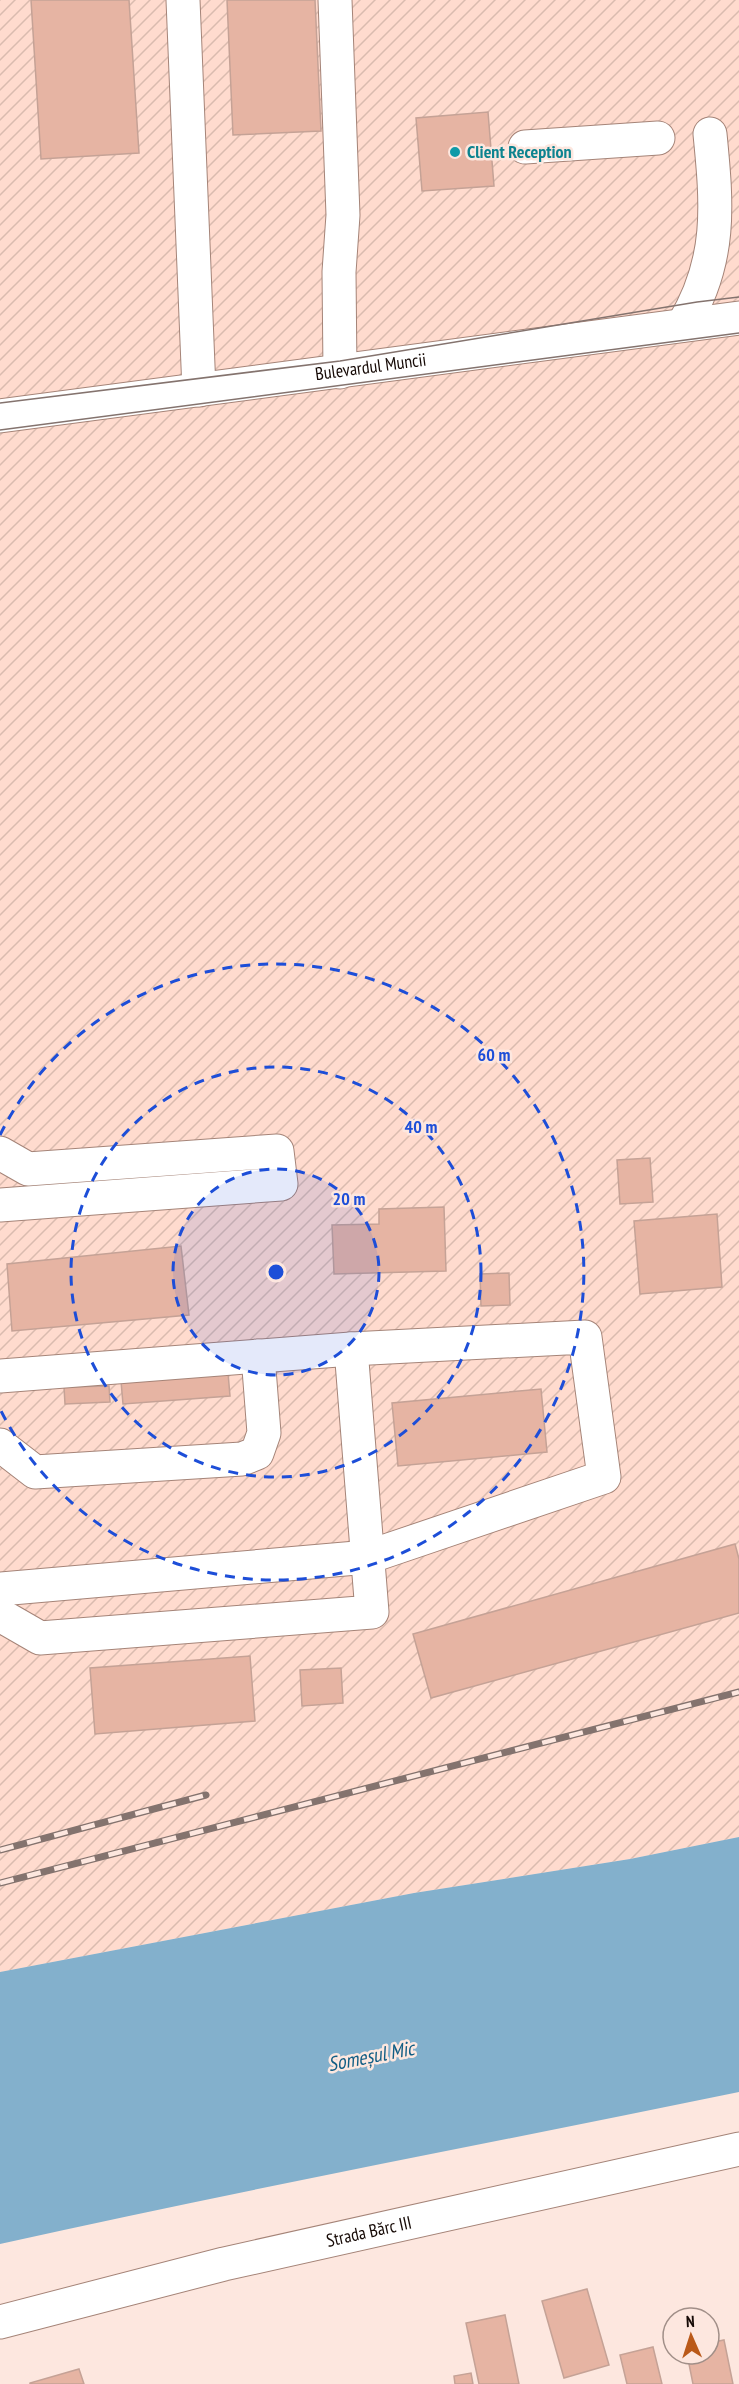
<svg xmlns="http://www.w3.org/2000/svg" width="739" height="2384" font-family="'PT Sans Narrow',sans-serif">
<defs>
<pattern id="industrial-furrows" width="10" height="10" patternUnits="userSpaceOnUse" patternTransform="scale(1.5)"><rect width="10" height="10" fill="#ffdbce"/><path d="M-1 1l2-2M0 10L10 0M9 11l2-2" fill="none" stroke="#dabbaf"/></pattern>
</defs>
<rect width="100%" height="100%" fill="#fde7df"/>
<!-- industrial -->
<polygon fill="url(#industrial-furrows)" points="0,0 739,0 739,1837 630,1859 414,1893 0,1972"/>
<!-- water -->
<path fill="#83b0cc" d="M 739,1837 L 739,2092 C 493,2143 245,2189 0,2244 L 0,1972 L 414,1893 L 630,1859 Z"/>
<!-- building -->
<g fill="#e6b4a3" stroke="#c5a296" stroke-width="1.5">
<polygon points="31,0 129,0 139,153 41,159"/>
<polygon points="227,0 315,0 321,131 233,135"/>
<polygon points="488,112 494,186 422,191 416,118"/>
<polygon points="650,1158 653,1202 620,1204 617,1160"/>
<polygon points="444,1207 446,1271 334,1274 332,1225 379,1224 379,1209"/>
<polygon points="717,1214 722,1287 640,1294 634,1221"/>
<polygon points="181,1246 189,1315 12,1331 7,1264"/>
<polygon points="509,1273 510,1305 481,1306 480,1274"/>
<polygon points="228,1373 230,1396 123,1404 121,1381"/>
<polygon points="109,1386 110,1402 65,1404 64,1387"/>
<polygon points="541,1389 547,1452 398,1466 392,1403"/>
<polygon points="735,1544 739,1559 739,1613 431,1698 413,1634"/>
<polygon points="250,1656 255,1721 95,1734 90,1668"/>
<polygon points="341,1668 343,1703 302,1706 300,1670"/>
<polygon points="587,2289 609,2365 564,2378 542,2301"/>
<polygon points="505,2315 519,2384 479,2384 466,2323"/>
<polygon points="724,2340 733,2384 693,2384 687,2354 709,2354 709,2343"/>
<polygon points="653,2347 662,2384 627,2384 620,2355"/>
<polygon points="79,2369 84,2384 30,2384 30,2383"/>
<polygon points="471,2373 473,2384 455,2384 454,2376"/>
</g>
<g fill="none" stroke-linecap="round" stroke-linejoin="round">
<defs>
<g id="minor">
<polyline points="183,0 199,390"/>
<polyline points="335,0 343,215 339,272 340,372"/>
<polyline points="525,147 658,138"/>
<path d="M 683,325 C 722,261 717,205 710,134"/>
<polyline points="0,1153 28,1169 277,1151 281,1184 0,1205"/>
<polyline points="0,1376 351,1349 585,1337 604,1477 368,1557 0,1589"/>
<polyline points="0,1445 35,1472 242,1459 257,1453 264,1433 258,1356"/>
<polyline points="0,1615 40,1638 372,1612 351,1349"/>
<path id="s1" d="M 0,2322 L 224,2264 L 739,2149"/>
</g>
<g id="major">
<path id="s2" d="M 0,416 L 739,318"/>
</g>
</defs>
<!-- minor casing -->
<use href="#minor" stroke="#a58478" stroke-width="35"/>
<!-- major casing -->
<use href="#major" stroke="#a58478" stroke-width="35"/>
<!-- minor -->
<use href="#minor" stroke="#fff" stroke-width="33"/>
<!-- major -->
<use href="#major" stroke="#fff" stroke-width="33"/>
<!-- tram -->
<g stroke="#84736e" stroke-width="1.5">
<polyline points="0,403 340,361 697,302 739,297"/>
<polyline points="0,430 739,333"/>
</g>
<defs>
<g id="rail">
<polyline points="0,1850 206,1795"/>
<polyline points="0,1883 739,1692"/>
</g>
</defs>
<!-- rail casing -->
<use href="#rail" stroke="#84736e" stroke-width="7"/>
<!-- rail -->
<use href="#rail" stroke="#fde7df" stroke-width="4.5" stroke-dasharray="14" stroke-linecap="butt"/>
</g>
<!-- distance rings -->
<circle cx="276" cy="1272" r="103" fill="#1d4ed8" fill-opacity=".12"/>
<g fill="none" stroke="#1d4ed8" stroke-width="3" stroke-dasharray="10 8">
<circle cx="276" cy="1272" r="103"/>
<circle cx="276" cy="1272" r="205"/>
<path d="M0 1135A308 308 0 1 1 0 1409"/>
</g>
<!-- markers -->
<circle fill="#0f9aa8" stroke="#fde7df" stroke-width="2" cx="455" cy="152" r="6"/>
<g text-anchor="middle" stroke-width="5" stroke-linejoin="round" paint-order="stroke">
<!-- culture labels -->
<g font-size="18" font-weight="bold" fill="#0d838f" stroke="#fde7df" text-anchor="start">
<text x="467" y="158">Client Reception</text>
</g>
<!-- street labels -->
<g font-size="18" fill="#160a06" stroke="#fde7df">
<text dy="6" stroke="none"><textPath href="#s2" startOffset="374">Bulevardul Muncii</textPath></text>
<text dy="6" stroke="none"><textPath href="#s1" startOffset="380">Strada Bărc III</textPath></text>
</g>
<!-- water labels -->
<g font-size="20" font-style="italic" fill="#115d84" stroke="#fde7df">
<text transform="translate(371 2056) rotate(-11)" y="7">Someșul Mic</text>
</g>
</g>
<circle cx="276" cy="1272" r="9" fill="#1d4ed8" stroke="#fde7df" stroke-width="3"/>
<g font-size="18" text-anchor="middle" font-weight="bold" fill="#1d4ed8" stroke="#fde7df" stroke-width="5" stroke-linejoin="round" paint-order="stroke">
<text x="494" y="1061">60 m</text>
<text x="421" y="1133">40 m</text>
<text x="349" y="1205">20 m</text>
</g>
<!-- north arrow -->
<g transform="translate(691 2336) rotate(357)"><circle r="28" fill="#fde7df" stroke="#a18f88" stroke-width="1.5"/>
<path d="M0-4.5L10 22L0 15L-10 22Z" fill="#ba5919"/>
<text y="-9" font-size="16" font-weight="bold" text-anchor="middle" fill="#160a06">N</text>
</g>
</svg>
